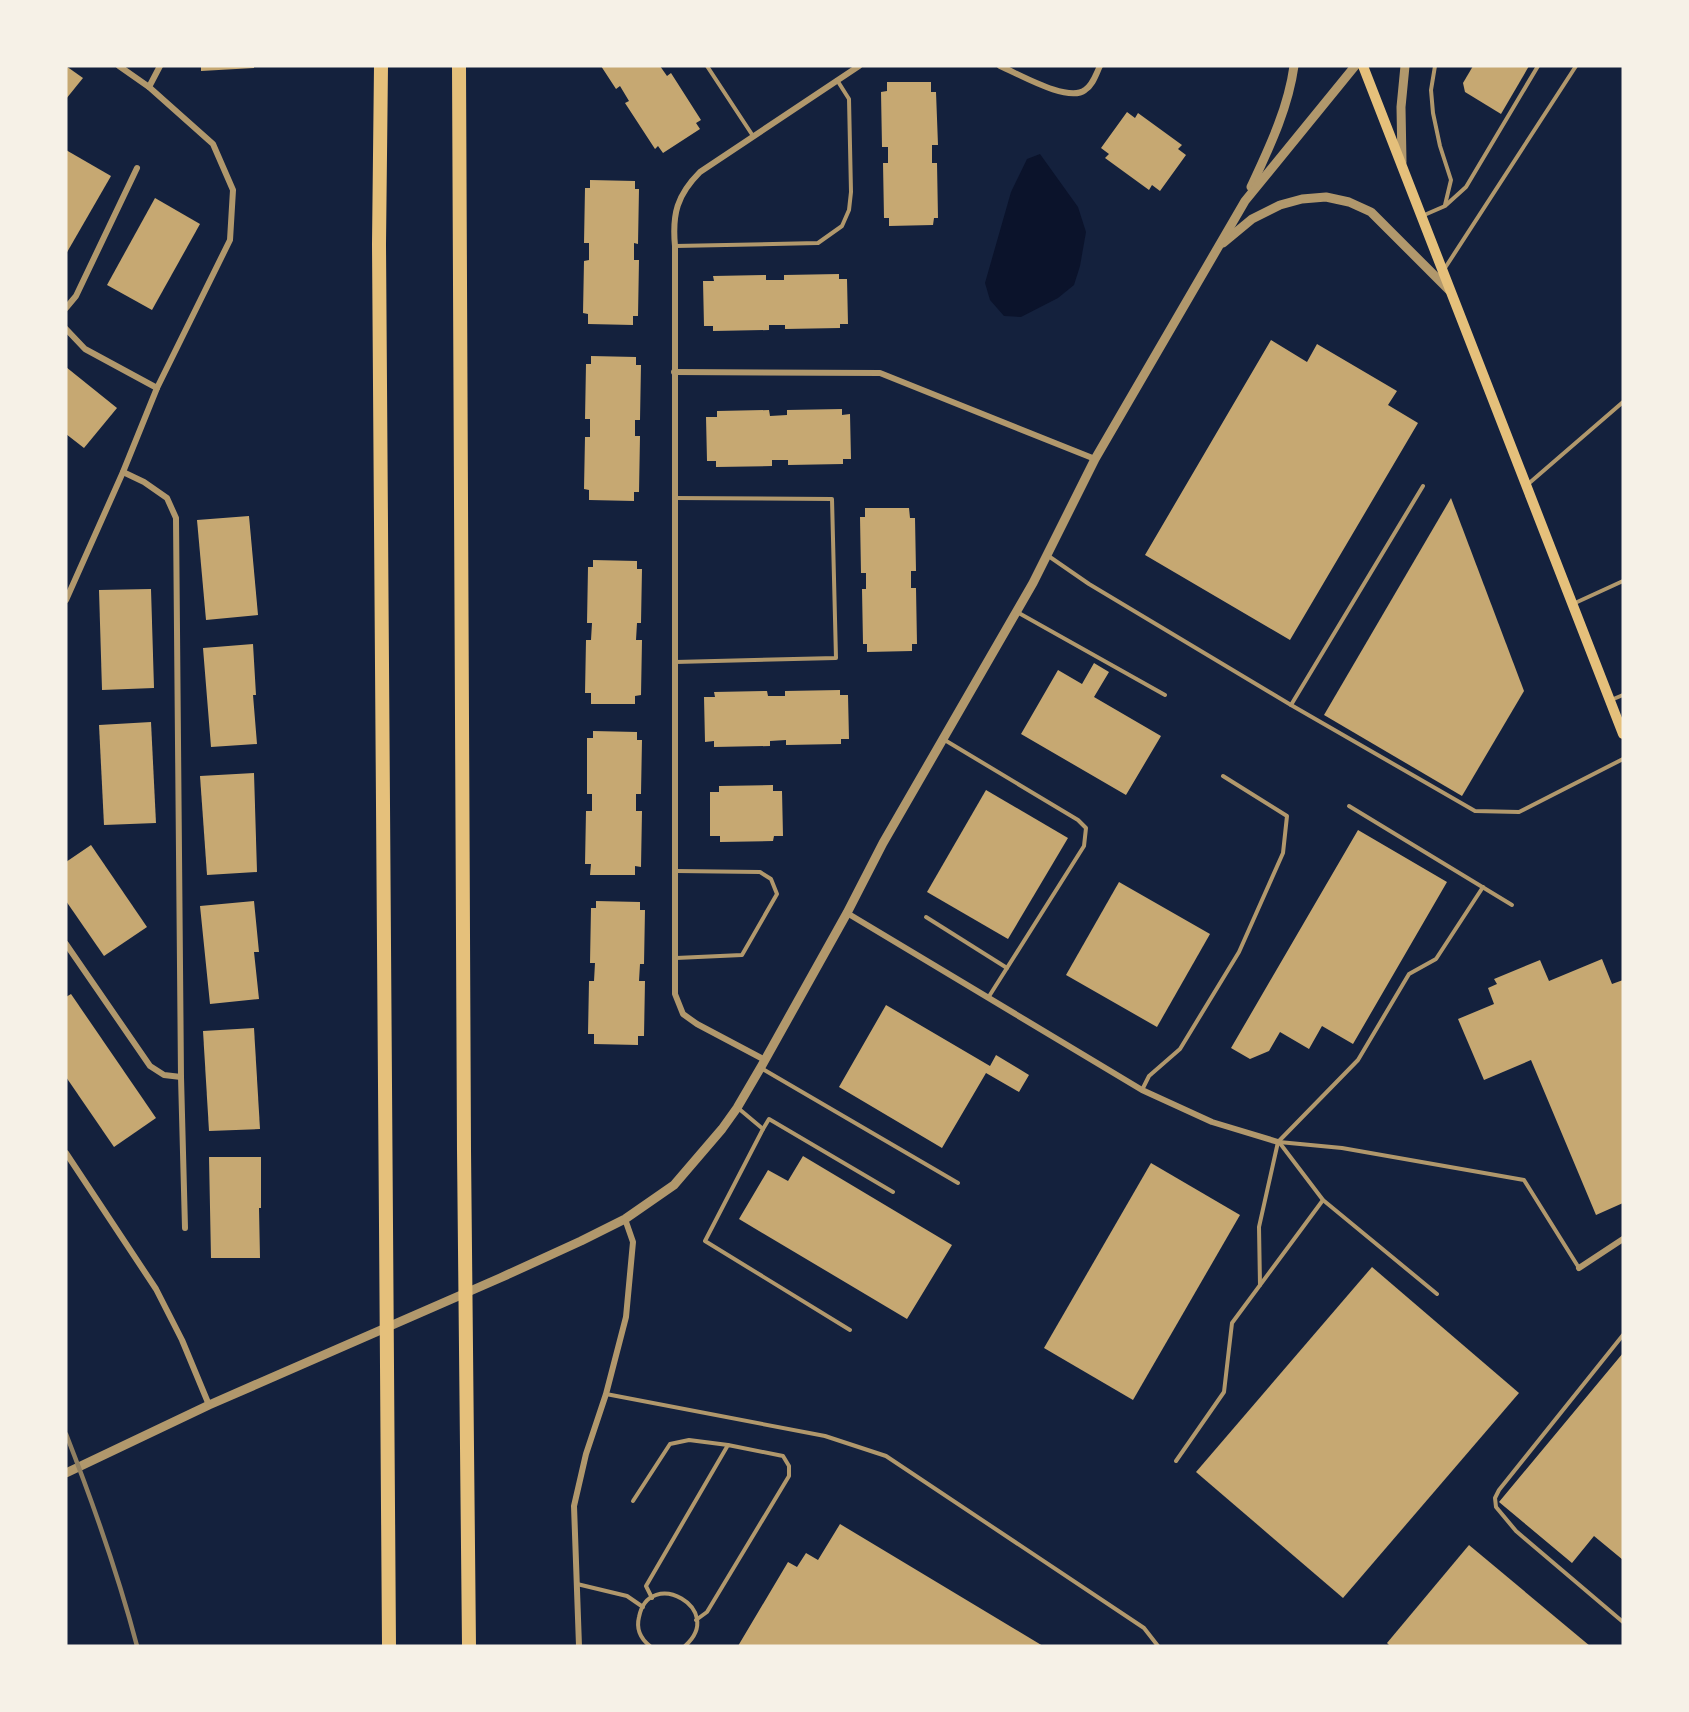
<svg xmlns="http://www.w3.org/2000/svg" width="1689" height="1712" font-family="'Fira Sans Condensed',sans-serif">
<rect width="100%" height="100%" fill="#14213d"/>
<!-- water -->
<polygon fill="#0b132b" points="1040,154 1078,207 1086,232 1080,266 1074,285 1058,298 1021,317 1004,316 990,300 985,283 1011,192 1027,159"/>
<!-- building -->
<g fill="#c6a872">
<polygon points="66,66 83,78 66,99"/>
<polygon points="201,66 254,66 254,68 201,71"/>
<polygon points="601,66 660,66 667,76 671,73 701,120 696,123 700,129 663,153 658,146 655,149 625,103 629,101 620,86 616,89"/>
<polygon points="1473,66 1529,66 1501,114 1465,92 1463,83"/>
<polygon points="887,82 931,82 931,92 936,92 938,145 932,145 932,163 937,163 938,218 934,218 933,225 889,226 889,218 884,218 883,163 888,163 888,147 882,147 881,92 887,91"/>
<polygon points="1127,112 1135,118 1138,113 1182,145 1178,149 1186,155 1160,191 1152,185 1149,190 1105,158 1109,154 1101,148"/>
<polygon points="66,150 111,176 66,254"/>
<polygon points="590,180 635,181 635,189 639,189 638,244 634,243 634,260 639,260 638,316 633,316 633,325 588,324 588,314 583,313 584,261 589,260 589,243 584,243 585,188 590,188"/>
<polygon points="155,198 200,224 152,310 107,285"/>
<polygon points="839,274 839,279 847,279 848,324 840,324 840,328 785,329 785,325 769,325 769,330 713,331 713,326 704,326 703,281 714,281 713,276 766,275 766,280 784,280 784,275"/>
<polygon points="1271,340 1307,362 1317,344 1397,391 1388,405 1418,423 1290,640 1145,555"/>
<polygon points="591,356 636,357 636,365 641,365 640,420 635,420 635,436 640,436 639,492 634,492 634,501 589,500 589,490 584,489 585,437 590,437 590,419 585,419 586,364 591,364"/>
<polygon points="66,367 117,408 84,448 66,434"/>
<polygon points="842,409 842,415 850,414 851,459 843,459 843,464 788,465 788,460 772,460 772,466 716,467 716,461 707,461 706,417 717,417 717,411 769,410 770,416 787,415 787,410"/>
<polygon points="1451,498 1524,691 1462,796 1324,715"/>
<polygon points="865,508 909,508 910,518 915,518 916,571 911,571 911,588 916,588 917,644 912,644 912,651 867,652 867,644 863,644 862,589 866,589 866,573 861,573 860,517 865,517"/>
<polygon points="249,516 258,615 206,620 197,520"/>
<polygon points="593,560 637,561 637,569 642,569 641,623 637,623 636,640 642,640 641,695 635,696 635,704 591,704 591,693 585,693 586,640 591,640 592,623 587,623 588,567 593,567"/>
<polygon points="151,589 154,688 102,690 99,590"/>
<polygon points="253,644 256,695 253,695 257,744 211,747 203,648"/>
<polygon points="1094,663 1109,672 1094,697 1161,736 1126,795 1021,734 1058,670 1082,684"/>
<polygon points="840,690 840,695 848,695 849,739 841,739 841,744 786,745 786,740 770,741 770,746 714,747 714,741 705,742 704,697 715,697 714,692 767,691 768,696 785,696 785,691"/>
<polygon points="151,722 156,823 104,825 99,725"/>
<polygon points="593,731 637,732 637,740 642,740 641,794 636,794 636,811 642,811 641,867 635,866 635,875 590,875 591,864 585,864 586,811 592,811 592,794 587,794 587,738 593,738"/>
<polygon points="254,773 257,872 207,875 200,776"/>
<polygon points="773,785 773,791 782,791 783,836 774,836 773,841 720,842 720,836 710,836 710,792 719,792 719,786"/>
<polygon points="986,790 1068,838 1008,939 927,892"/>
<polygon points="1358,830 1447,882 1353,1044 1322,1026 1309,1049 1280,1032 1269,1051 1250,1059 1231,1048"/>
<polygon points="91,845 147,927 104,956 66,901 66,862"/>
<polygon points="1119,882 1210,934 1157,1027 1066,975"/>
<polygon points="254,901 259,952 254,952 259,999 210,1004 200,906"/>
<polygon points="596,901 640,902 640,910 645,910 644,964 640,964 639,981 645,981 644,1036 638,1036 638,1045 594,1044 594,1034 588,1034 589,981 594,981 595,963 590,963 591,908 596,908"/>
<polygon points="1602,959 1612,984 1623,980 1623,1203 1596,1215 1531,1060 1484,1080 1458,1019 1494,1004 1488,988 1497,984 1494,979 1540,960 1549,981"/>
<polygon points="71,994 156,1118 114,1147 66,1077 66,997"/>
<polygon points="886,1005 990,1066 996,1055 1029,1075 1019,1092 986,1073 942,1148 839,1087"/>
<polygon points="254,1028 260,1129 209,1131 203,1031"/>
<polygon points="803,1156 952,1245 907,1319 739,1219 768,1170 788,1181"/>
<polygon points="209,1157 261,1157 261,1208 259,1208 260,1258 211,1258"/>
<polygon points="1151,1163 1240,1215 1133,1400 1044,1348"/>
<polygon points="1372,1267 1519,1393 1343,1598 1196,1472"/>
<polygon points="1623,1353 1623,1560 1594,1536 1572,1563 1499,1502"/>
<polygon points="840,1524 1043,1646 738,1646 788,1562 797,1567 806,1553 818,1560"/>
<polygon points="1469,1545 1590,1646 1390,1646 1387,1643"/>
</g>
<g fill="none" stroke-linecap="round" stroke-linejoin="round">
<!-- service -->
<g stroke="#b1986c" stroke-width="4">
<polyline points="707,66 753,136"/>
<polyline points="1435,66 1431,90 1433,113 1440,146 1451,180 1445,205"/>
<polyline points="1422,216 1445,206 1466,187 1538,66"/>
<polyline points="675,246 818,243 842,226 849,210 851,192 849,99 837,80"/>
<polyline points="1445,268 1576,66"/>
<polyline points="1527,485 1623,402"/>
<polyline points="674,498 832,499 836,658 675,662"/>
<polyline points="1047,555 1089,584 1291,705 1475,811 1519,812 1623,759"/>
<polyline points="1575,603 1623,581"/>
<polyline points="1017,612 1165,695"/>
<polyline points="1611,700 1623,695"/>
<polyline points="1291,705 1423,486"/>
<polyline points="943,739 1078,820 1086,828 1084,846 988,998"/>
<polyline points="1349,806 1512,905"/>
<polyline points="676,871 760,872 771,879 777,894 742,955 676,958"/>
<polyline points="926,917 1007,968"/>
<polyline points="761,1068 958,1183"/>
<polyline points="1142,1090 1149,1076 1180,1049 1239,952 1283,853 1287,816 1223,776"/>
<polyline points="738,1108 763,1129 705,1241 850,1330"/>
<polyline points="763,1129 769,1119 893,1192"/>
<polyline points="1279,1142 1342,1148 1524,1180 1579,1268"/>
<polyline points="1279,1142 1323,1200 1437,1294"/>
<polyline points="1260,1285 1259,1227 1278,1142 1358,1060 1409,974 1436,959 1483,887"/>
<polyline points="1623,1335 1499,1490 1495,1498 1496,1507 1516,1531 1623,1622"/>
<polyline points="606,1394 825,1436 886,1456 1144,1628 1158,1646"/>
<polyline points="1176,1461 1224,1392 1232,1323 1323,1200"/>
<polyline points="633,1501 670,1444 689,1440 728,1445"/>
<polyline points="577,1584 627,1596 643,1607"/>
<polyline points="652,1598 646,1586 728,1445 783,1456 789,1466 789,1476 707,1612 696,1620"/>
<path d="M 650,1646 C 641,1639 636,1629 639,1617 C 649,1566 727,1609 685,1646"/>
</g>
<!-- minor -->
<g stroke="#b1986c" stroke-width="6">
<path d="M 1000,66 C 1019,74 1068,103 1085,90 C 1093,85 1096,74 1100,66"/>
<polyline points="149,87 160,66"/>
<polyline points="66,308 76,296 137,168"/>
<polyline points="66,329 85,349 157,388"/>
<polyline points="674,372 880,373 1095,459"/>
<polyline points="123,472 144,482 167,498 176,518 181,1077 185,1228"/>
<polyline points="66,600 123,472 157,388 230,240 233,190 213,144 149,87 119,66"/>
<polyline points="847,913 1142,1090 1212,1122 1278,1142"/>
<polyline points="66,944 150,1066 164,1075 181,1077"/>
<path d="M 765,1060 L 697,1024 L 683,1014 L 675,994 L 675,246 C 672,214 677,195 700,172 L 859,66"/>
<polyline points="66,1153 156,1289 182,1340 209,1405"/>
<polyline points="1579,1268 1623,1239"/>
<polyline points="579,1646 574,1506 586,1454 606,1394 626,1317 633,1242 625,1219"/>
</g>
<!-- tertiary -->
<g stroke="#b1986c" stroke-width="9">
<polyline points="1402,162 1401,107 1405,66"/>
<path d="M 1251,187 C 1269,148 1288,109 1294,66"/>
<polyline points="1223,243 1252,219 1280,205 1302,199 1326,197 1349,202 1371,212 1449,290"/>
<polyline points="66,1473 209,1405 500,1278 581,1241 625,1219 674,1185 722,1129 737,1108 761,1067 847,913 883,843 1033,583 1095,459 1245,201 1355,66"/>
</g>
<!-- secondary -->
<polyline stroke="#e5c07b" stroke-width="10" points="1363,66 1623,734"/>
<!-- motorway -->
<g stroke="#e5c07b" stroke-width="14">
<polyline points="381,66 379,244 389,1646"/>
<polyline points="459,66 464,1150 469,1646"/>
</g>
<!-- rail -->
<path stroke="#918062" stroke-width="4.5" d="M 66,1434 C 93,1503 118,1574 137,1646"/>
</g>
<!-- border -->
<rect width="1689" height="1712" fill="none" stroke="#f6f1e7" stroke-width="135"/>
</svg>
